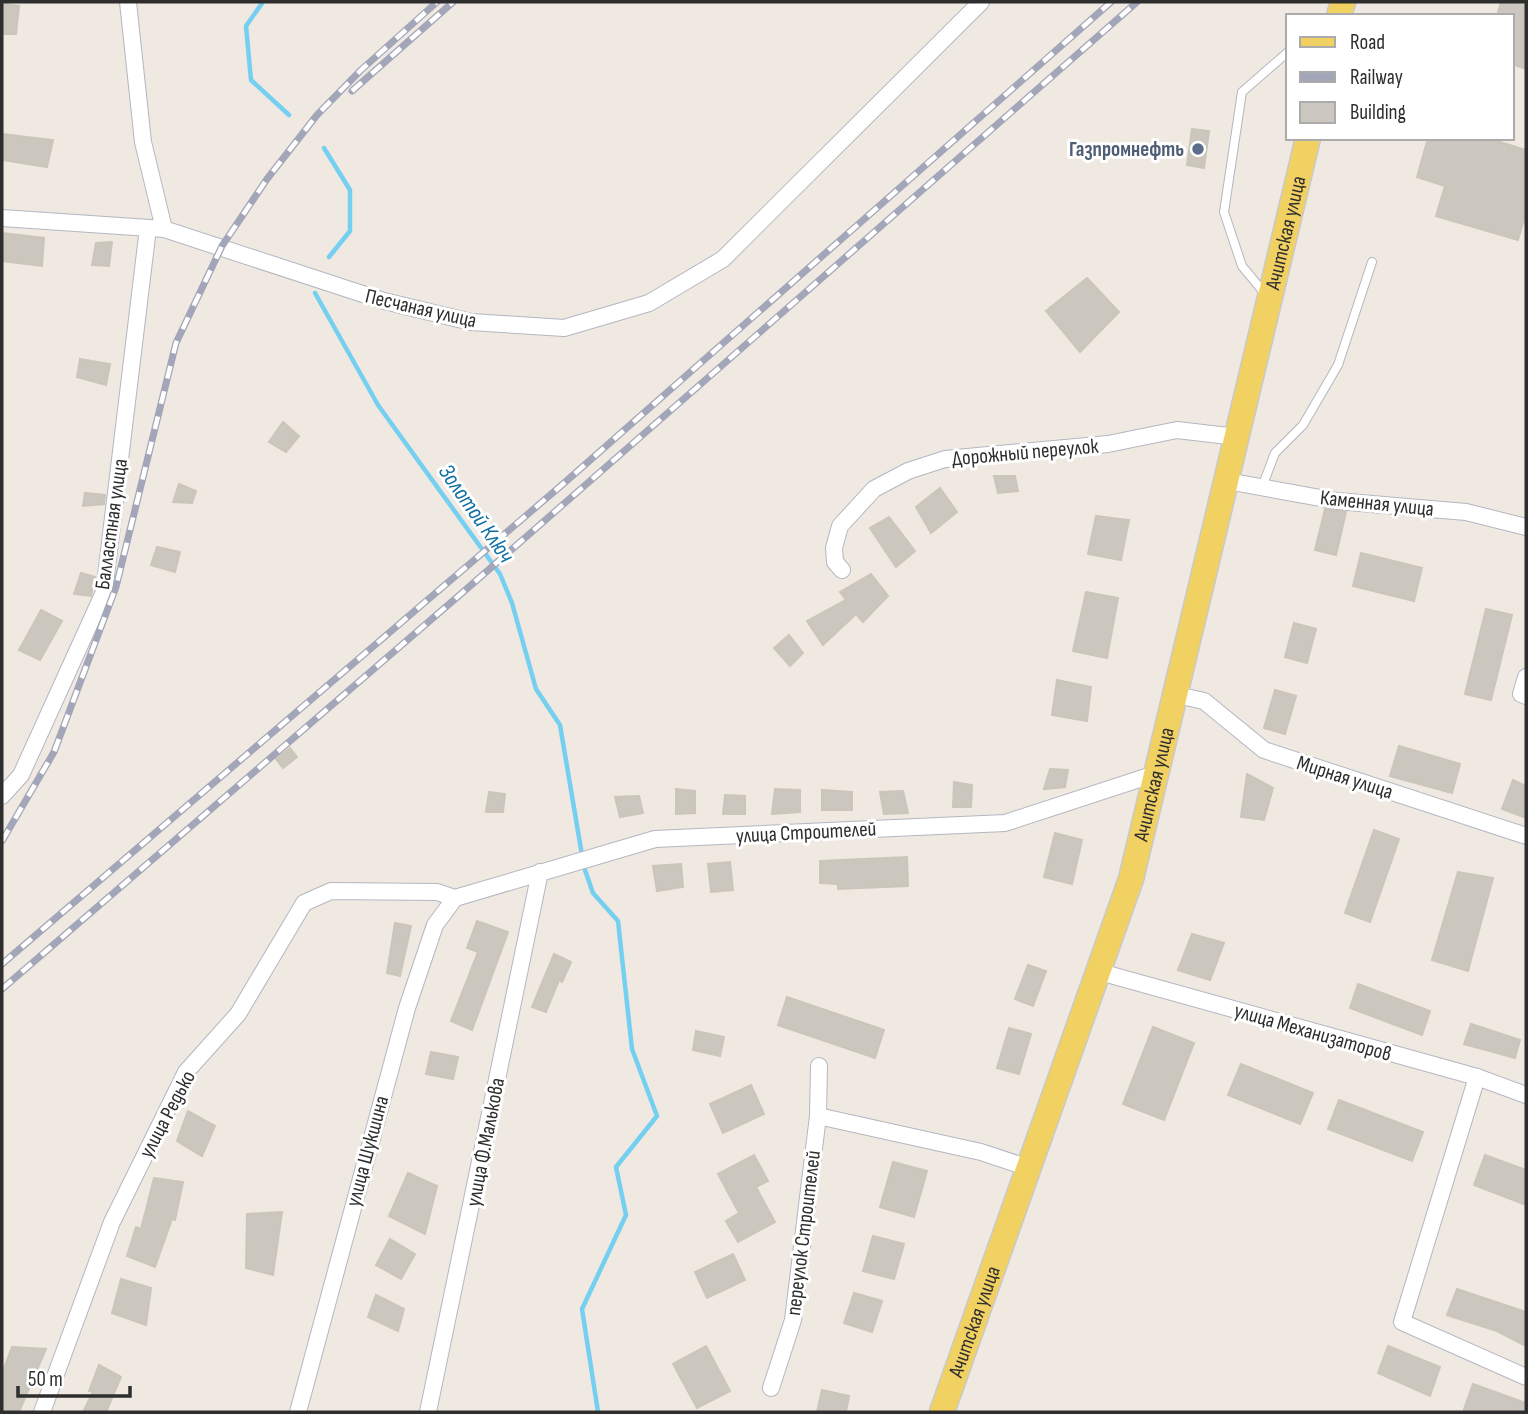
<svg xmlns="http://www.w3.org/2000/svg" width="1528" height="1414" font-family="'Sofia Sans Condensed',sans-serif">
<rect width="100%" height="100%" fill="#efe9e1"/>
<g fill="none" stroke-linecap="round" stroke-linejoin="round">
<!-- stream -->
<g stroke="#75cff0" stroke-width="4.5">
<polyline points="263,2 246,26 251,80 289,115"/>
<polyline points="324,148 350,190 350,231 329,257"/>
<polyline points="315,293 378,405 500,574 512,603 536,689 560,725 582,855"/>
<polyline points="585,870 593,893 618,921 632,1049 657,1116 616,1167 626,1215 582,1309 598,1412"/>
</g>
</g>
<!-- building -->
<g fill="#cbc7bf" stroke="#cbc5ba" stroke-width="2">
<polygon points="1501,2 1526,2 1526,69 1512,64 1512,16 1497,16"/>
<polygon points="2,4 19,6 16,34 2,34"/>
<polygon points="1192,129 1209,131 1204,168 1187,165"/>
<polygon points="2,134 53,140 47,167 2,160"/>
<polygon points="1428,138 1487,138 1526,150 1526,212 1518,240 1436,216 1445,186 1417,177"/>
<polygon points="2,233 44,238 42,266 2,261"/>
<polygon points="112,242 109,266 92,265 96,243"/>
<polygon points="1087,278 1119,312 1080,352 1046,311"/>
<polygon points="80,359 110,364 106,385 77,377"/>
<polygon points="283,422 299,436 286,452 269,442"/>
<polygon points="994,476 1015,476 1018,491 998,493"/>
<polygon points="179,484 196,491 192,503 173,502"/>
<polygon points="940,488 957,512 931,533 916,507"/>
<polygon points="85,493 105,495 104,504 83,506"/>
<polygon points="1325,509 1346,512 1336,555 1315,550"/>
<polygon points="1096,516 1129,520 1121,560 1088,554"/>
<polygon points="889,517 915,551 896,567 870,528"/>
<polygon points="157,547 180,552 175,572 151,565"/>
<polygon points="1361,553 1422,568 1414,601 1353,586"/>
<polygon points="81,573 95,577 91,596 74,594"/>
<polygon points="871,574 888,596 863,622 856,614 823,645 807,621 846,600 840,592"/>
<polygon points="1086,592 1118,598 1107,658 1073,651"/>
<polygon points="1486,609 1512,615 1491,700 1465,694"/>
<polygon points="41,610 62,621 40,660 19,650"/>
<polygon points="1294,623 1316,629 1307,663 1285,657"/>
<polygon points="789,635 803,653 790,666 774,648"/>
<polygon points="1057,680 1091,687 1087,721 1052,715"/>
<polygon points="1275,690 1296,696 1285,734 1264,728"/>
<polygon points="1399,746 1460,764 1452,793 1390,776"/>
<polygon points="290,748 297,757 283,768 276,759"/>
<polygon points="1050,769 1068,770 1065,787 1044,789"/>
<polygon points="1247,774 1273,788 1264,820 1241,817"/>
<polygon points="1513,780 1526,786 1526,818 1502,809"/>
<polygon points="954,782 972,785 971,807 953,807"/>
<polygon points="676,789 695,791 695,813 676,814"/>
<polygon points="775,789 800,790 800,812 772,814"/>
<polygon points="822,790 852,792 852,810 822,810"/>
<polygon points="903,791 908,813 884,814 880,792"/>
<polygon points="489,792 505,794 503,812 486,812"/>
<polygon points="725,795 745,796 745,814 723,814"/>
<polygon points="639,796 643,813 620,817 615,797"/>
<polygon points="1374,830 1399,839 1370,922 1345,913"/>
<polygon points="1055,833 1082,840 1072,884 1044,877"/>
<polygon points="907,857 908,886 838,889 838,884 820,883 820,861"/>
<polygon points="730,862 733,890 711,892 708,864"/>
<polygon points="681,864 683,887 657,891 653,866"/>
<polygon points="1458,872 1493,878 1468,971 1432,960"/>
<polygon points="477,921 508,932 472,1030 451,1021 478,952 467,948"/>
<polygon points="395,923 411,926 400,976 387,973"/>
<polygon points="1192,934 1224,943 1210,980 1178,970"/>
<polygon points="554,954 571,962 562,982 559,980 546,1012 532,1007"/>
<polygon points="1028,965 1046,971 1033,1006 1015,999"/>
<polygon points="1358,984 1430,1011 1422,1035 1350,1008"/>
<polygon points="787,997 884,1030 875,1058 778,1025"/>
<polygon points="1471,1024 1520,1040 1515,1058 1464,1044"/>
<polygon points="1153,1027 1194,1043 1164,1120 1123,1104"/>
<polygon points="1009,1028 1031,1034 1019,1074 997,1068"/>
<polygon points="696,1031 724,1037 720,1056 693,1050"/>
<polygon points="431,1052 458,1057 453,1079 426,1074"/>
<polygon points="1241,1064 1313,1093 1300,1124 1228,1095"/>
<polygon points="751,1085 764,1114 723,1133 710,1104"/>
<polygon points="1339,1100 1423,1132 1412,1161 1328,1129"/>
<polygon points="188,1111 215,1126 202,1156 177,1141"/>
<polygon points="754,1155 768,1181 756,1187 775,1222 738,1242 726,1221 739,1213 718,1174"/>
<polygon points="1485,1155 1526,1170 1526,1205 1474,1185"/>
<polygon points="893,1162 927,1171 914,1217 880,1207"/>
<polygon points="408,1173 437,1186 425,1234 389,1216"/>
<polygon points="154,1178 183,1182 175,1220 172,1219 155,1267 127,1256 136,1227 141,1229"/>
<polygon points="282,1212 273,1275 246,1268 247,1214"/>
<polygon points="873,1236 904,1244 894,1279 863,1271"/>
<polygon points="390,1239 415,1254 401,1279 376,1265"/>
<polygon points="733,1254 745,1280 707,1298 695,1272"/>
<polygon points="121,1279 151,1288 146,1325 112,1313"/>
<polygon points="1457,1289 1526,1312 1526,1346 1497,1331 1447,1315"/>
<polygon points="854,1293 882,1301 872,1332 844,1323"/>
<polygon points="376,1295 404,1309 398,1331 368,1317"/>
<polygon points="706,1346 730,1391 697,1408 673,1364"/>
<polygon points="1388,1346 1440,1367 1430,1396 1378,1373"/>
<polygon points="12,1347 46,1349 19,1412 2,1412 2,1374"/>
<polygon points="99,1365 121,1377 106,1412 83,1412 93,1392 89,1391"/>
<polygon points="1473,1384 1526,1403 1526,1412 1463,1412"/>
<polygon points="822,1390 849,1396 846,1412 817,1412"/>
</g>
<g fill="none" stroke-linecap="round" stroke-linejoin="round">
<defs>
<g id="lane">
<polyline points="1266,295 1242,266 1224,212 1242,92 1288,52"/>
<polyline points="1262,487 1275,453 1303,425 1338,365 1372,262"/>
</g>
<g id="street">
<polyline points="128,2 143,142 164,229"/>
<polyline points="2,218 164,229 384,301 471,322 564,328 649,303 723,259 981,2"/>
<polyline points="1227,481 1337,501 1466,512 1526,527"/>
<polyline points="842,570 835,562 834,548 840,526 874,489 908,471 945,459 1108,444 1177,430 1237,437"/>
<polyline points="1526,677 1521,694 1526,696"/>
<polyline points="1177,695 1204,701 1264,750 1526,836"/>
<polyline points="2,796 21,775 104,592 148,228"/>
<polyline points="455,898 655,839 1005,823 1158,773"/>
<polyline points="1100,972 1477,1077 1526,1095"/>
<polyline points="1477,1077 1402,1322 1526,1377"/>
<polyline points="818,1116 981,1152 1029,1168"/>
<polyline points="771,1388 793,1320 818,1116 819,1066"/>
<polyline points="42,1412 112,1222 186,1072 238,1014 304,903 331,891 437,892 455,898"/>
<polyline points="298,1412 407,1008 435,925 455,898"/>
<polyline points="428,1412 540,872"/>
</g>
<g id="primary">
<polyline points="1339,16 1343,2"/>
<path id="s1" d="M 942,1412 L 1131,879 L 1308,138"/>
</g>
</defs>
<!-- lane casing -->
<use href="#lane" stroke="#b4b7c1" stroke-width="10"/>
<!-- street casing -->
<use href="#street" stroke="#b4b7c1" stroke-width="18"/>
<!-- primary casing -->
<use href="#primary" stroke="#c9c9c9" stroke-width="27"/>
<!-- lane -->
<use href="#lane" stroke="#fff" stroke-width="8"/>
<!-- street -->
<use href="#street" stroke="#fff" stroke-width="16"/>
<!-- primary -->
<use href="#primary" stroke="#f2d163" stroke-width="24"/>
<defs>
<g id="rail">
<polyline points="352,91 453,2"/>
<polyline points="2,841 54,752 116,587 176,343 222,246 267,179 317,115 361,70 437,2"/>
<polyline points="2,964 563,484 1111,2"/>
<polyline points="2,989 462,593 1137,2"/>
</g>
</defs>
<!-- rail casing -->
<use href="#rail" stroke="#a3a6b8" stroke-width="7"/>
<!-- rail -->
<use href="#rail" stroke="#fff" stroke-width="4.5" stroke-dasharray="13" stroke-linecap="butt"/>
</g>
<!-- markers -->
<circle fill="#5c6f8a" stroke="#fff" stroke-width="2.5" cx="1198" cy="149" r="7"/>
<g text-anchor="middle" stroke-width="6" stroke-linejoin="round" paint-order="stroke">
<!-- service labels -->
<g font-size="21" font-weight="bold" fill="#4e5e75" stroke="#fff" text-anchor="end">
<text x="1184" y="156">Газпромнефть</text>
</g>
<!-- street labels -->
<g font-size="21" fill="#2e2e2e" stroke="#fff">
<text dy="7" stroke="none"><textPath href="#s1" startOffset="1230">Ачитская улица</textPath></text>
<text transform="translate(421 308) rotate(13)" y="7">Песчаная улица</text>
<text transform="translate(1025 452) rotate(-5)" y="7">Дорожный переулок</text>
<text transform="translate(1377 503) rotate(6)" y="7">Каменная улица</text>
<text transform="translate(111 524) rotate(-82)" y="7">Балластная улица</text>
<text transform="translate(1345 777) rotate(18)" y="7">Мирная улица</text>
<text dy="7" stroke="none"><textPath href="#s1" startOffset="663">Ачитская улица</textPath></text>
<text transform="translate(806 832) rotate(-3)" y="7">улица Строителей</text>
<text transform="translate(1313 1032) rotate(16)" y="7">улица Механизаторов</text>
<text transform="translate(167 1114) rotate(-62)" y="7">улица Редько</text>
<text transform="translate(485 1142) rotate(-79)" y="7">улица Ф.Малькова</text>
<text transform="translate(367 1151) rotate(-75)" y="7">улица Шукшина</text>
<text transform="translate(803 1233) rotate(-83)" y="7">переулок Строителей</text>
<text dy="7" stroke="none"><textPath href="#s1" startOffset="96">Ачитская улица</textPath></text>
</g>
<!-- water labels -->
<g font-size="23" font-style="italic" fill="#0d6fa3" stroke="#fff">
<text transform="translate(477 513) rotate(55)" y="8">Золотой Ключ</text>
</g>
</g>
<!-- border -->
<rect width="1528" height="1414" fill="none" stroke="#2e2e2e" stroke-width="7"/>
<!-- legend -->
<rect x="1286" y="14" width="228" height="126" fill="#ffffff" stroke="#ababab" stroke-width="2"/>
<rect x="1300" y="37" width="35" height="10" fill="#f2d163" stroke="#ababab" stroke-width="2"/>
<text x="1350" y="49" font-size="21" fill="#2e2e2e">Road</text>
<rect x="1300" y="72" width="35" height="10" fill="#a3a6b8" stroke="#ababab" stroke-width="2"/>
<text x="1350" y="84" font-size="21" fill="#2e2e2e">Railway</text>
<rect x="1300" y="102" width="35" height="21" fill="#cbc7bf" stroke="#ababab" stroke-width="2"/>
<text x="1350" y="119" font-size="21" fill="#2e2e2e">Building</text>
<!-- scale -->
<path d="M18 1386v10h112v-10" fill="none" stroke="#2e2e2e" stroke-width="3.5"/>
<text x="28" y="1386" font-size="21" fill="#2e2e2e" stroke="#ffffff" stroke-width="5" paint-order="stroke">50 m</text>
</svg>
